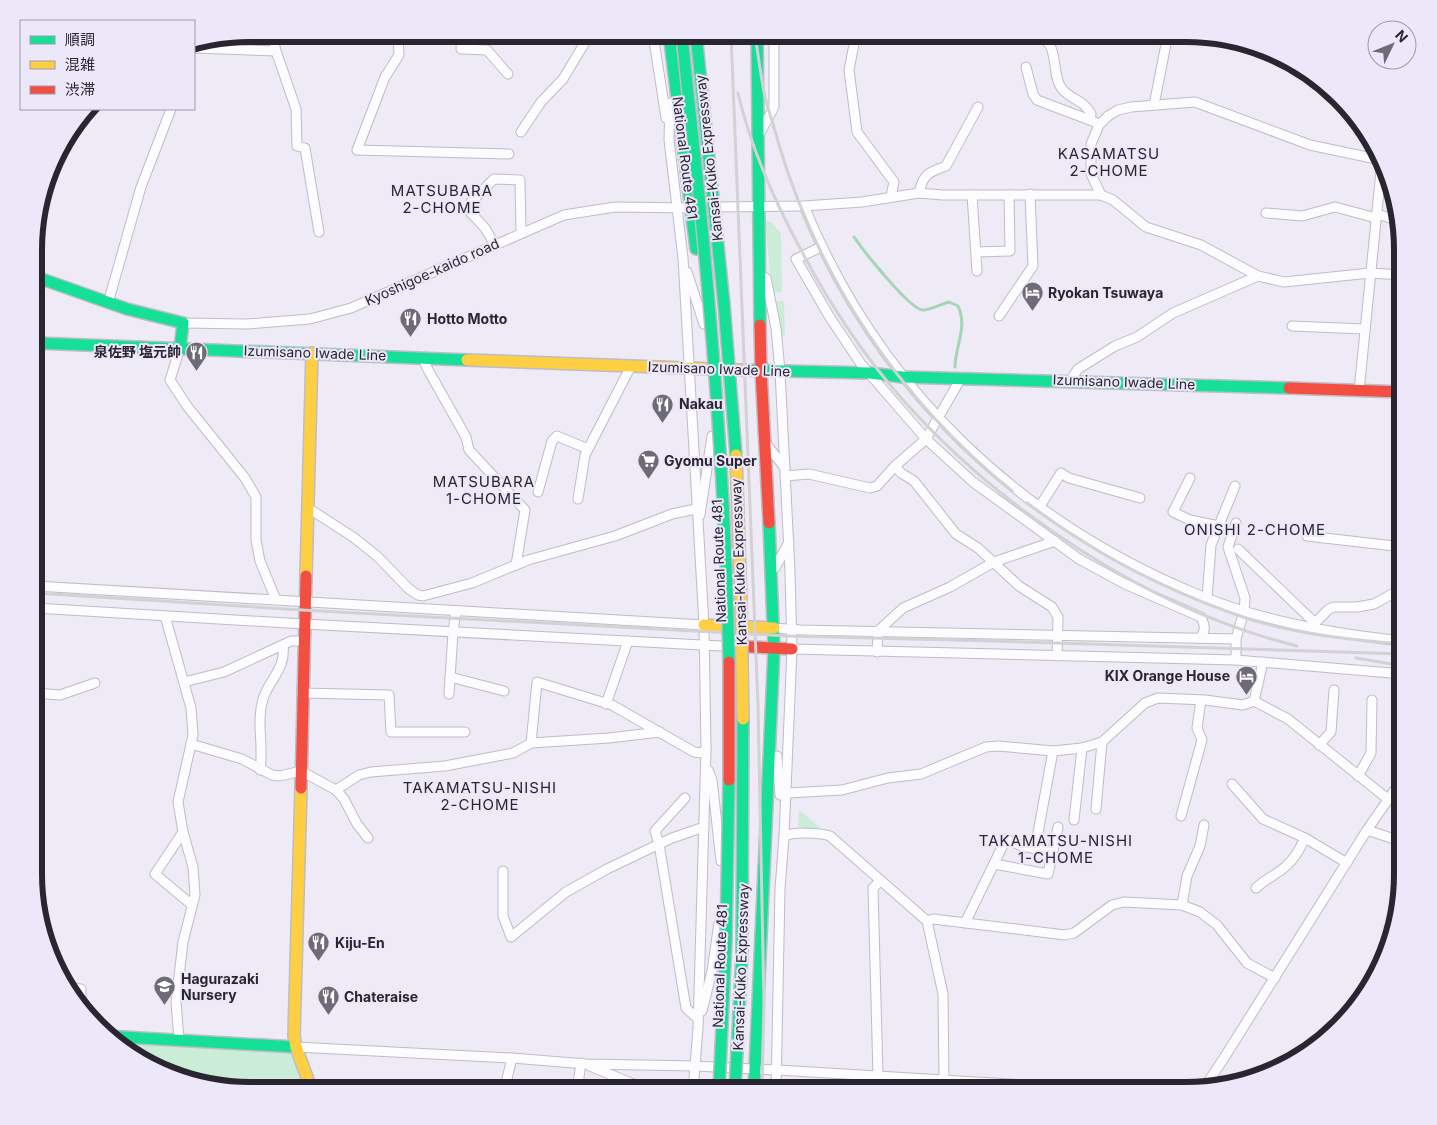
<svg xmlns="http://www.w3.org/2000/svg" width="1437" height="1125" font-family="Inter,'Noto Sans JP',sans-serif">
<rect width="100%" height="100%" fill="#eeebf6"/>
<!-- green -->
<g fill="#cbedd8">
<polygon points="765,221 772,222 781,234 782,292 774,293 770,273"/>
<polygon points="784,301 785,336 781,336 776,302"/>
<polygon points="799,810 823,830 801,830 801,827 798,826"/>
<polygon points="107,1037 290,1048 304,1091 237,1091 168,1075"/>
</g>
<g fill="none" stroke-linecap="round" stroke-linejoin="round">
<!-- stream -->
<path stroke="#a5d5b5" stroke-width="3" d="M 854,237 C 863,250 910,310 923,310 C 931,310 941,304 949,302 L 958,306 C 968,327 955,347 955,367"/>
<defs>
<g id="street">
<polyline points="272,34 276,51 296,109 297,146 305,148 319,232"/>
<polyline points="398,34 399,55 385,77 357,150 509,154"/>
<polyline points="462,34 461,49 487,50 508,74"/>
<polyline points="653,34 666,118"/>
<polyline points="856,34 849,70 857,132 894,182 891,196"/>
<path d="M 1018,34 C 1024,35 1031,34 1037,36 C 1061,42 1050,73 1062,89 C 1071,100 1083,99 1091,114 L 1090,119"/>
<polyline points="1140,34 1143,39 1154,34"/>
<polyline points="194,48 276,51"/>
<polyline points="1026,67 1033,94 1037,100 1095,122"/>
<polyline points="670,103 669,140 683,258 704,625 706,749 698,1028 693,1091"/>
<polyline points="1154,105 1168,34"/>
<polyline points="521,132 541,102 563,79 590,34"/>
<polyline points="760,133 774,107 774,34"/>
<path d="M 919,193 C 923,174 929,172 946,166 L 978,107"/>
<polyline points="972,195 977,271"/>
<polyline points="1101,195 1091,174 1091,144 1099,125 1108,116 1118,110 1131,107 1195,102 1310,145 1381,160"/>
<path d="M 804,206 C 879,389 1018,521 1201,596 C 1264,622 1335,634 1403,641"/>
<polyline points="711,207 804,206 862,202 919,193 943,195 1101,195 1113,200 1146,227 1201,245 1258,276 1284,282 1370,273 1403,275"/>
<polyline points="1266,213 1302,216 1335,207 1376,218"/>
<polyline points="1376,214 1397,220"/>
<polyline points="495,245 485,228 470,212 471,202 494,179 520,180 521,233"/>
<path d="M 821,247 L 796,259 L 829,316 L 861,364 L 926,439 L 973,482 L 1079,559 L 1125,584 L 1201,617 C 1205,626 1206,630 1200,638"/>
<polyline points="976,252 1010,251 1009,195"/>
<polyline points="687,272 704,324"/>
<polyline points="766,278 776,328 780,371 790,572 792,649 784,837 780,889 776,1091"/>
<polyline points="108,303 141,187 171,109"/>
<polyline points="999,316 1033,266 1030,194"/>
<polyline points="183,323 247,324 310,319 351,308 564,215 615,207 693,208"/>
<polyline points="1292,326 1364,329"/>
<polyline points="180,348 170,380 187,406 245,478 256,497 256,540 260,561 276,600"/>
<polyline points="423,358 427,368 466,437 469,450 525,510 516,565"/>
<polyline points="1070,381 1078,369 1115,346 1137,337 1173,313 1258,276"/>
<polyline points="1359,391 1382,161"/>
<polyline points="767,445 785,468"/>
<polyline points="895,466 901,473 914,481 956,534 978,548 1019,586 1052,607 1058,617 1057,656"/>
<polyline points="785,476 809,474 870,488 877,486 895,466 926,439 961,378"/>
<polyline points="1190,478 1173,512 1190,520 1219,526"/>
<polyline points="538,492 552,441 557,436 588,449"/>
<polyline points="578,499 585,455 631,366"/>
<polyline points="1040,506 1061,473 1069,478 1140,498"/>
<polyline points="308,508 353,537 377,556 409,589 418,595 423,596 472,583 528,560 615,536 672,514 696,509"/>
<polyline points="700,515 712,436"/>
<polyline points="1307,536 1403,547"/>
<polyline points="1238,549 1315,623"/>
<polyline points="775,568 789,542"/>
<polyline points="35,586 704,625"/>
<polyline points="1207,598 1211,545 1235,486"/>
<polyline points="35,608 304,624 721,646"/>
<polyline points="165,616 191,708 193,735 178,802 183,832 193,867 195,895 183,942 176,1002 179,1040"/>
<polyline points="1315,627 1315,623 1329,609 1334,607 1357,607 1374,604 1403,588"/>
<polyline points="774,628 801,630 1236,639"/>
<polyline points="792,649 1236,660 1403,674"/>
<polyline points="877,652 878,631 903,608 950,587 994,562 1055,541"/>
<polyline points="1236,660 1236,639 1244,611 1245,598 1228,547 1236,523"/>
<polyline points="450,677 504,691"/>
<polyline points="184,682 224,672 291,641 304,641"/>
<polyline points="35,693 60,695 95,683"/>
<polyline points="302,693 389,695 391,732 465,732"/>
<polyline points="449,694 453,632 456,611"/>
<polyline points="1254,701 1263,662"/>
<polyline points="606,704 628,641"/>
<polyline points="531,743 537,682 612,705 694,752 702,753 706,749"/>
<polyline points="191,744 242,759 272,775 280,776 301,771 336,790 344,799 357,824 368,838"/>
<polyline points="1319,745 1331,732 1334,690"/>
<polyline points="777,756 780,795"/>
<path d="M 260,770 C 264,746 256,722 263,699 C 270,678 286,669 283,645"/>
<polyline points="708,770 712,780 721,861"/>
<polyline points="1358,776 1371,753 1372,700"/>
<polyline points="1232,784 1263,819 1305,838 1347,863"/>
<polyline points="336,790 359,775 371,772 445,766 513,753 531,743 609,738 660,732"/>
<polyline points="785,795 788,793 842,790 888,778 921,774 986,747 998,746 1053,751 1082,748 1102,742 1145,703 1158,698 1205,700 1243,705 1254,701 1288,719 1389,800"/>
<polyline points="685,798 655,831 659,844 686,1008 698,1019"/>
<polyline points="1096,809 1102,742"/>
<polyline points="1181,816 1202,740 1197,728 1201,700"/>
<polyline points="1074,820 1082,748"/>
<polyline points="1367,830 1403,842"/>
<polyline points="183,832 155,874 192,905"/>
<path d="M 784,837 C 791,831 820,833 830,836 L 927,921 L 943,994 L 944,1081"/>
<polyline points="1035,849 1053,751"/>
<polyline points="994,864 1048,874 1058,827"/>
<polyline points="503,871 503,916 511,937 566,892 607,869 672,838 704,827"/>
<path d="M 1256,888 C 1265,879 1276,875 1285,867 C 1295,859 1300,848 1305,838"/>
<polyline points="1182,905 1187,876 1200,846 1204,825"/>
<polyline points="927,921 933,919 1065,935 1074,933 1112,905 1124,902 1182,905 1200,912 1217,925 1247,963 1275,978"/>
<polyline points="965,923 1006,839 1022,846 1052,852"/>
<polyline points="69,988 81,989 81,1003"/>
<polyline points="702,1011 712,971 719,923"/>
<polyline points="296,1047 512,1058 586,1064 695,1066 795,1071 1123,1091"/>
<polyline points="590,1066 650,1091"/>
<polyline points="878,1076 873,888 880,881"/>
<polyline points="1204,1088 1224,1058 1367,830 1403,778"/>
<polyline points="504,1091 512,1058"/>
<polyline points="577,1091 581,1063"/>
</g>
<g id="fast">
<polyline points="669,34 696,249"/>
<polyline points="757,34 760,325"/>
<polyline points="36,277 127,309 183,323 180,348"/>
<polyline points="35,343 467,360"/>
<polyline points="741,370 870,373 902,377 1289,388"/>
<polyline points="106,1036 296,1047"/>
<polyline points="754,1091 774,649 769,523"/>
</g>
<g id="slow">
<polyline points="467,360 741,370"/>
<polyline points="306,576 312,353"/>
<polyline points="704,625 774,628"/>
<polyline points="301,788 294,1036 296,1047 312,1091"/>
</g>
<g id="jam">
<polyline points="760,325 761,370 769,523"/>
<polyline points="1289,388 1403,392"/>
<polyline points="732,646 792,649"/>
<polyline points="301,788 306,576"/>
</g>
</defs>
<!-- street casing -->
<use href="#street" stroke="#bfbcc6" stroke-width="11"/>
<!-- fast casing -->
<use href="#fast" stroke="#bfbcc6" stroke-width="14"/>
<!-- slow casing -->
<use href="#slow" stroke="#bfbcc6" stroke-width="14"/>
<!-- jam casing -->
<use href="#jam" stroke="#bfbcc6" stroke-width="14"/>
<!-- street -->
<use href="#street" stroke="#fcfcfe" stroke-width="9"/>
<!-- fast -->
<use href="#fast" stroke="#16e098" stroke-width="11"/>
<!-- slow -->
<use href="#slow" stroke="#ffcf43" stroke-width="11"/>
<!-- jam -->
<use href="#jam" stroke="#f24e42" stroke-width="11"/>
<!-- rail -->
<g stroke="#d2d1d4" stroke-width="3">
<polyline points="731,34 758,705 764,1003 762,1091"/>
<path d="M 755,34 C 758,55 761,77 765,97 C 769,113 775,129 779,145 C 820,282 901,401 1012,491"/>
<path d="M 738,93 C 751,149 774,200 801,250 C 829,303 863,355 903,400 C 1003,512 1151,610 1297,646"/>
<path d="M 1027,503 C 1045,516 1062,529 1081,540 C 1128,571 1192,600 1246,618 C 1296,634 1351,640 1403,644"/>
<polyline points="35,593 319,611 788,636 994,641 1403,654"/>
<polyline points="1356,658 1403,666"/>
</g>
<defs>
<g id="fast-bridge">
<path d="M 682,34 C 688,98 696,162 702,226 C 716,371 726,516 729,662"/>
<polyline points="696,34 724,304 736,455"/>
<polyline points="719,1091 726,940 729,780"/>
<polyline points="735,1091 742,953 743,719"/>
</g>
<polyline id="slow-bridge" points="736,455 741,604 743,719"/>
<polyline id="jam-bridge" points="729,662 729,780"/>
</defs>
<!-- fast-bridge casing -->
<use href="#fast-bridge" stroke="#bfbcc6" stroke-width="14" stroke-linecap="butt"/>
<!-- slow-bridge casing -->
<use href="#slow-bridge" stroke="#bfbcc6" stroke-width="14" stroke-linecap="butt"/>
<!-- jam-bridge casing -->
<use href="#jam-bridge" stroke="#bfbcc6" stroke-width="14" stroke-linecap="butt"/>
<!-- fast-bridge -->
<use href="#fast-bridge" stroke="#16e098" stroke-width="11"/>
<!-- slow-bridge -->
<use href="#slow-bridge" stroke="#ffcf43" stroke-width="11"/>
<!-- jam-bridge -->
<use href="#jam-bridge" stroke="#f24e42" stroke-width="11"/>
</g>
<!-- icons -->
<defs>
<symbol id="hotel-pin" viewBox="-11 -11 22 30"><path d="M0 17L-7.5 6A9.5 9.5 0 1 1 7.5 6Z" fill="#6e6a76" stroke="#ede7fa"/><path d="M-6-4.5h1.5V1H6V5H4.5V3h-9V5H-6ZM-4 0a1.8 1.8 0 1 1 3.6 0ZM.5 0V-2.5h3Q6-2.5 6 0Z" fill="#fff"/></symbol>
<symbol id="restaurant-pin" viewBox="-11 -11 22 30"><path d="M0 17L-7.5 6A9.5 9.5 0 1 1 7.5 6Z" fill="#6e6a76" stroke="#ede7fa"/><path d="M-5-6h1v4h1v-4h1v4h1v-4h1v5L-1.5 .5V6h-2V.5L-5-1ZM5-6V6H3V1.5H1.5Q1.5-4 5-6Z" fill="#fff"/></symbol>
<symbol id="supermarket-pin" viewBox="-11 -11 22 30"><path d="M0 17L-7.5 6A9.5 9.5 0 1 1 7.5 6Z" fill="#6e6a76" stroke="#ede7fa"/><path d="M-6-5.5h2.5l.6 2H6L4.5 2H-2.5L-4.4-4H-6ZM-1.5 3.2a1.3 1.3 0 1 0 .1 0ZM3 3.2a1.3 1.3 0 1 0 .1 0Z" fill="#fff"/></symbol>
<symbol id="school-pin" viewBox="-11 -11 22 30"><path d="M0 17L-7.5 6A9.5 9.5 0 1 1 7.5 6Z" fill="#6e6a76" stroke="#ede7fa"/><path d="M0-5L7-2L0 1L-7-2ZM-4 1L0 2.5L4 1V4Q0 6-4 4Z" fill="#fff"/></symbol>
</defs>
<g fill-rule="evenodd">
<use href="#hotel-pin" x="1020" y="280" width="25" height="34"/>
<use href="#restaurant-pin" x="398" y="306" width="25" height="34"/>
<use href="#restaurant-pin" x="184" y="340" width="25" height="34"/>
<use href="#restaurant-pin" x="650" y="392" width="25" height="34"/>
<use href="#supermarket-pin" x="636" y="448" width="25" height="34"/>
<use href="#hotel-pin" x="1234" y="664" width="25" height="34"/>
<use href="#restaurant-pin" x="306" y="930" width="25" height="34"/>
<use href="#school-pin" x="152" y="974" width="25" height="34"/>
<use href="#restaurant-pin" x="316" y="984" width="25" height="34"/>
</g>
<g text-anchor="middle" stroke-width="4" stroke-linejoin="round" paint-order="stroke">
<!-- street labels -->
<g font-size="14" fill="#292531" stroke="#ede7fa">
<text transform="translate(685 158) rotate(83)" y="5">National Route 481</text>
<text transform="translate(709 158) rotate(-96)" y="5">Kansai-Kuko Expressway</text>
<text transform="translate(432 272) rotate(-24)" y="5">Kyoshigoe-kaido road</text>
<text transform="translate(315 353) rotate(2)" y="5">Izumisano Iwade Line</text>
<text transform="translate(719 369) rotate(2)" y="5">Izumisano Iwade Line</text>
<text transform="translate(1124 382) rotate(2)" y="5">Izumisano Iwade Line</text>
<text transform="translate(719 561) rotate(-92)" y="5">National Route 481</text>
<text transform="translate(739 562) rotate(-92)" y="5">Kansai-Kuko Expressway</text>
<text transform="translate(720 966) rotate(-88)" y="5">National Route 481</text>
<text transform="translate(741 967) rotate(-88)" y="5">Kansai-Kuko Expressway</text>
</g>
<!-- poi labels -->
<g font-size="14" font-weight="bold" fill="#292531" stroke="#ede7fa" text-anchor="start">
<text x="1048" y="298">Ryokan Tsuwaya</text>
<text x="427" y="324">Hotto Motto</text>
<text x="181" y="357" text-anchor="end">泉佐野 塩元帥</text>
<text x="679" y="409">Nakau</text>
<text x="664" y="466">Gyomu Super</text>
<text x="1230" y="681" text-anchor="end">KIX Orange House</text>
<text x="335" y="948">Kiju-En</text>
<text x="181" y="984">Hagurazaki<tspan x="181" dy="16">Nursery</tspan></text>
<text x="344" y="1002">Chateraise</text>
</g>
<!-- neighbourhood labels -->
<g font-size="15" letter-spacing="1" fill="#292531" stroke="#ede7fa">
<text x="1109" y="159">KASAMATSU<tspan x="1109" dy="17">2-CHOME</tspan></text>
<text x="442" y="196">MATSUBARA<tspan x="442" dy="17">2-CHOME</tspan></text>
<text x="484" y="487">MATSUBARA<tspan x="484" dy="17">1-CHOME</tspan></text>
<text x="1255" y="535">ONISHI 2-CHOME</text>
<text x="480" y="793">TAKAMATSU-NISHI<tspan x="480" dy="17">2-CHOME</tspan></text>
<text x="1056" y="846">TAKAMATSU-NISHI<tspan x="1056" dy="17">1-CHOME</tspan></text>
</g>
</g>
<!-- crop -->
<path d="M0 0H1437V1125H0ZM250 42H1186A208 208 0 0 1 1394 250V874A208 208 0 0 1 1186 1082H250A208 208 0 0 1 42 874V250A208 208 0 0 1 250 42Z" fill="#ede7fa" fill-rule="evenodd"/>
<path fill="none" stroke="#292531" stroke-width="6" d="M250 42H1186A208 208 0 0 1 1394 250V874A208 208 0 0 1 1186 1082H250A208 208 0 0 1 42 874V250A208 208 0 0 1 250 42Z"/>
<!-- legend -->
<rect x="20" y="20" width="175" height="90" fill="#ede7fa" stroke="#9f99aa"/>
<rect x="30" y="36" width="25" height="8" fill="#16e098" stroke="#9f99aa"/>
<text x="65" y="45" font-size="15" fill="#292531">順調</text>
<rect x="30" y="61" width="25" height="8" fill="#ffcf43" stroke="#9f99aa"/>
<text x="65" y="70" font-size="15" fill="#292531">混雑</text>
<rect x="30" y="86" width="25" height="8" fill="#f24e42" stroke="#9f99aa"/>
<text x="65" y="95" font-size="15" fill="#292531">渋滞</text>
<!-- north arrow -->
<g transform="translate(1392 45) rotate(47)"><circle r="24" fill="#ede7fa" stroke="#9f99aa"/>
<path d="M0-4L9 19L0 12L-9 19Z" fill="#6e6a76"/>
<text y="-8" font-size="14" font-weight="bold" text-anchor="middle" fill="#292531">N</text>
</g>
</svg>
